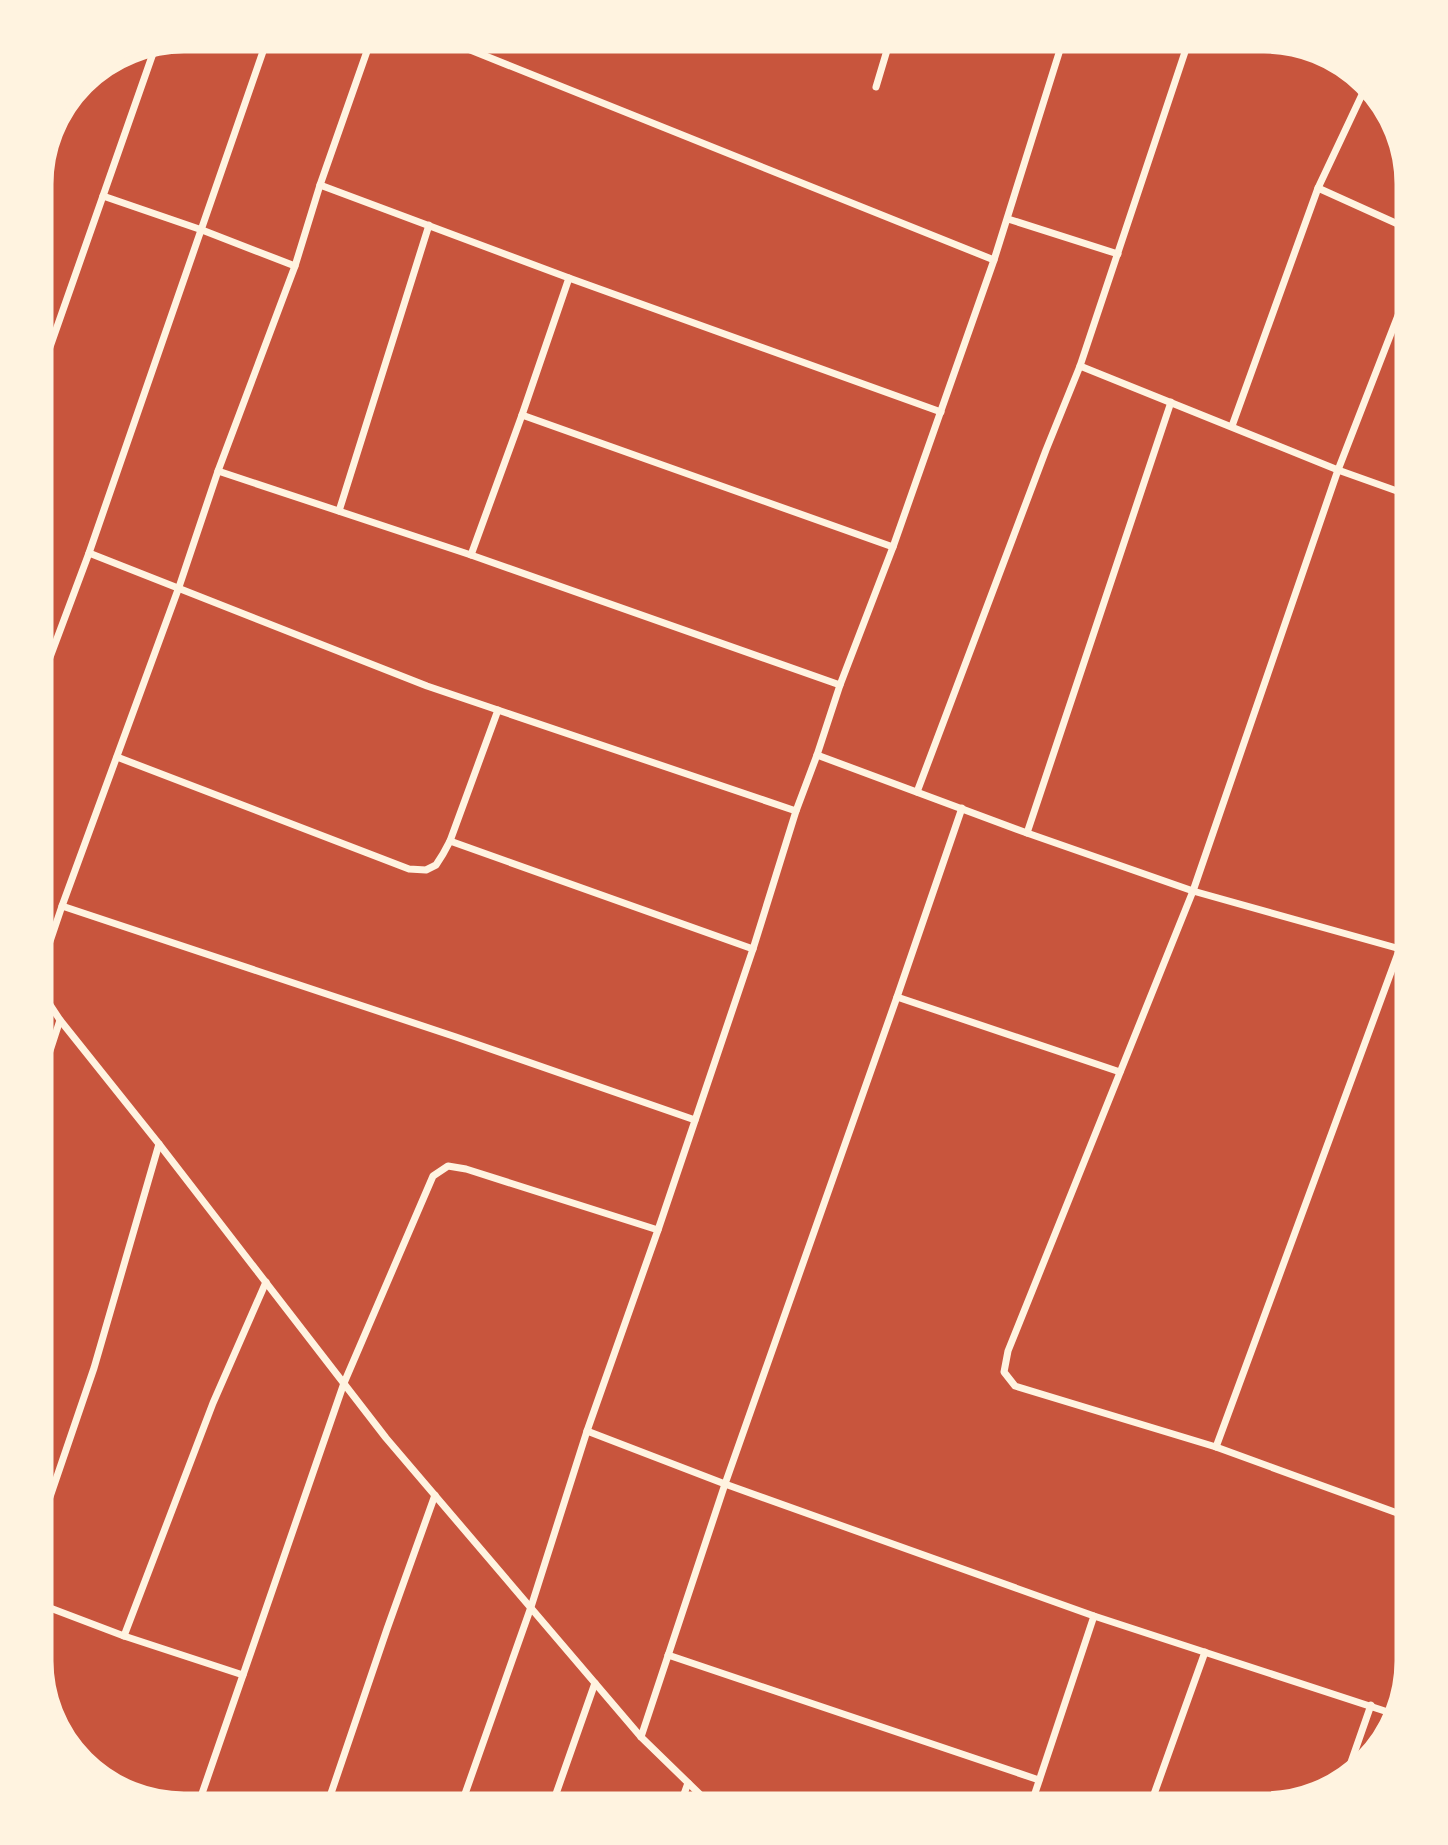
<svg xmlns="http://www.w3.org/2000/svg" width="1448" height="1845" font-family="Lato,sans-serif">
<rect width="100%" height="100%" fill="#c8553d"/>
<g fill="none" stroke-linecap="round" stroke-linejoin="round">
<!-- minor -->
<g stroke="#fff3e0" stroke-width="7">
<polyline points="438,37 994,260"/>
<polyline points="876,87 891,37"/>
<polyline points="320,185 569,278 941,412"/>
<polyline points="1318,188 1411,230"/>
<polyline points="103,196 202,230 295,266"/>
<polyline points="1008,219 1118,254"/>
<polyline points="1080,366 1338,470 1411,496"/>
<polyline points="37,384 157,42"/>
<polyline points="522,415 893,547"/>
<polyline points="1232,426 1318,188 1367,84"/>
<polyline points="218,471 471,555 840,685"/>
<polyline points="339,511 429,225"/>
<polyline points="89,553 427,686 796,811"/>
<polyline points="471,555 522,415 569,278"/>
<polyline points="37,692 89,553 268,37"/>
<polyline points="817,755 1027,833 1193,891 1411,952"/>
<polyline points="117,757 409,869 426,870 436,865 443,854 450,841 498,710"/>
<polyline points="917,792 1046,450 1080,366 1190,37"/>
<polyline points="1027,833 1171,402"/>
<polyline points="450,841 753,949"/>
<polyline points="62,906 456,1037 695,1120"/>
<polyline points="37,980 62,906 179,587 218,471 295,266 320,185 372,37"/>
<polyline points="37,985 60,1020 159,1144 386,1438 641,1737 714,1808"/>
<polyline points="897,997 1120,1072"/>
<polyline points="37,1091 60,1020"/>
<polyline points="587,1431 725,1484 1094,1616 1397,1715"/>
<polyline points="1216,1447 1411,918"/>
<polyline points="1411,1518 1216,1447 1015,1386 1004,1372 1008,1351 1193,891 1338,470 1411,282"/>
<polyline points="37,1535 94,1368 159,1144"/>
<polyline points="37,1603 124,1636 243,1675"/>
<polyline points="124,1636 213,1403 266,1282"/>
<polyline points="668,1655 1039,1780"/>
<polyline points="641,1737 725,1484 897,997 962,808"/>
<polyline points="1343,1785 1371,1705"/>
<polyline points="197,1808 344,1383 433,1176 448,1166 466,1169 658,1230"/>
<polyline points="326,1808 387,1629 435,1495"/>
<polyline points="460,1808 531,1607 587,1431 658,1230 753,949 796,811 817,755 840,685 893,547 994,260 1064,37"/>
<polyline points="551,1808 595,1683"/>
<polyline points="679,1808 688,1783"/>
<polyline points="1030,1808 1094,1616"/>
<polyline points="1149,1808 1205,1652"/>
</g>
</g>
<!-- crop -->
<path d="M0 0H1448V1845H0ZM184 49H1264A135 135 0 0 1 1399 184V1661A135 135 0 0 1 1264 1796H184A135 135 0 0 1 49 1661V184A135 135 0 0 1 184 49Z" fill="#fff3e0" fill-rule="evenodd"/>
<path fill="none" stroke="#fff3e0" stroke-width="9" d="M184 49H1264A135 135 0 0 1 1399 184V1661A135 135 0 0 1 1264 1796H184A135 135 0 0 1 49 1661V184A135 135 0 0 1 184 49Z"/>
</svg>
